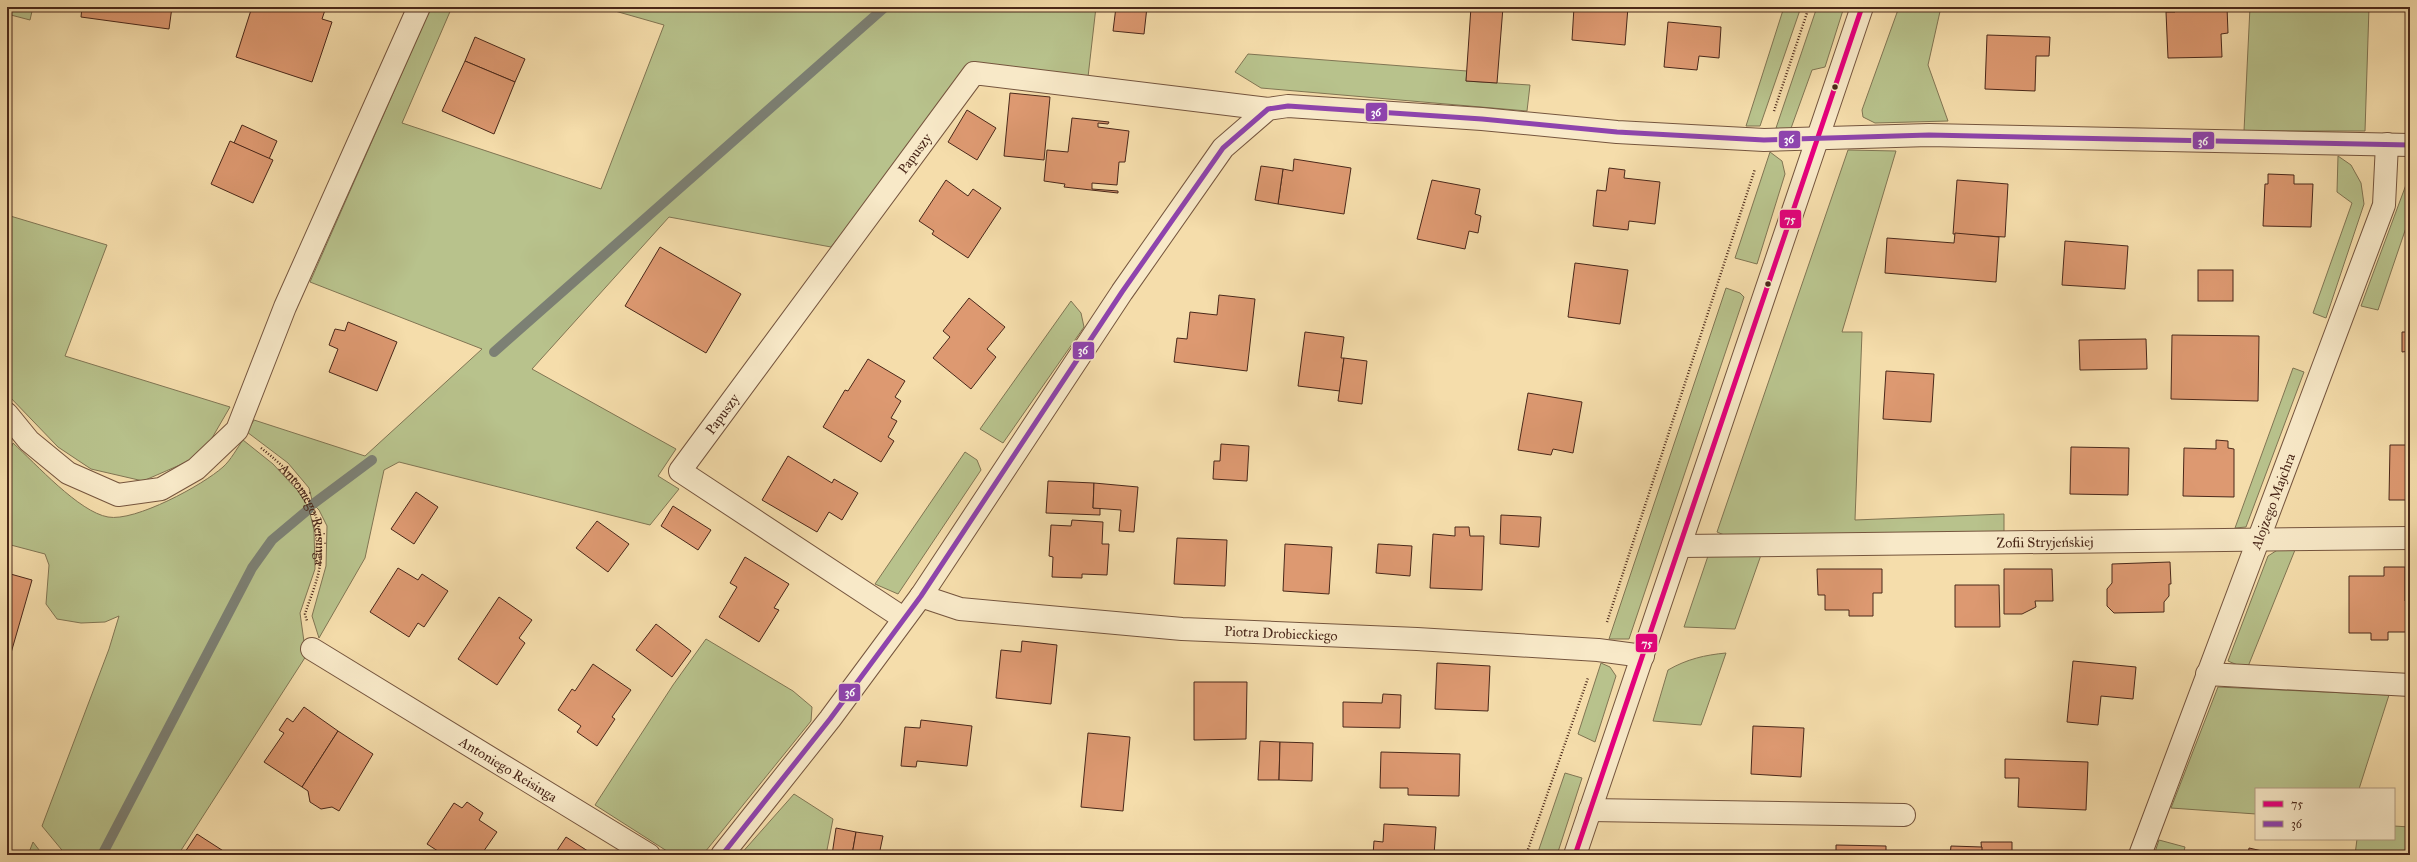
<svg xmlns="http://www.w3.org/2000/svg" width="2417" height="862" font-family="'IM FELL Great Primer',serif">
<rect width="100%" height="100%" fill="#f5ddab"/>
<filter id="stains"><feTurbulence type="fractalNoise" baseFrequency=".005" numOctaves="4"/><feColorMatrix values="0 0 0 0 .2 0 0 0 0 .09 0 0 0 0 .02 0 0 0 .5 -.17"/></filter>
<radialGradient id="worn" r=".72"><stop offset=".6" stop-color="#630" stop-opacity="0"/><stop offset="1" stop-color="#630" stop-opacity=".3"/></radialGradient>
<!-- green -->
<g fill="#b8c28c" stroke="#817553">
<polygon points="7,7 33,7 30,20 7,14"/>
<polygon points="431,7 452,7 402,123 601,189 664,25 601,7 1096,7 1088,77 960,82 831,247 669,217 532,369 676,449 658,476 679,489 650,525 399,462 384,470 365,558 319,638 312,616 326,566 327,526 319,510 313,504 309,488 288,463 247,432 254,420 365,456 482,349 310,282"/>
<polygon points="1784,7 1801,7 1760,126 1746,126"/>
<polygon points="1817,7 1844,7 1825,67 1812,70 1790,131 1776,128"/>
<polygon points="1899,7 1941,7 1928,65 1948,121 1875,123 1863,117 1862,110"/>
<polygon points="2250,7 2369,7 2365,131 2244,131"/>
<polygon points="1248,54 1467,71 1466,81 1530,85 1527,111 1261,88 1235,72"/>
<polygon points="1848,150 1896,151 1842,332 1862,332 1855,520 2004,514 2004,534 1736,540 1717,532"/>
<polygon points="1770,152 1782,161 1785,174 1757,264 1735,258"/>
<polygon points="2338,156 2351,165 2361,183 2364,204 2326,318 2313,313 2352,203 2337,192"/>
<polygon points="2410,174 2410,216 2378,310 2361,306"/>
<polygon points="7,215 107,245 65,356 230,407 212,438 189,461 143,481 91,469 58,447 7,394"/>
<polygon points="1726,288 1740,293 1744,297 1629,639 1609,639"/>
<polygon points="1071,301 1081,313 1084,327 1003,443 980,429"/>
<polygon points="2293,368 2304,372 2246,527 2235,528"/>
<path d="M 243,440 L 273,464 L 299,492 L 309,509 L 314,530 L 315,569 L 300,613 L 306,656 L 178,855 L 66,855 L 42,826 L 109,649 L 119,616 L 105,622 L 81,623 L 57,619 L 46,604 L 49,565 L 45,554 L 7,544 L 7,459 L 13,443 C 36,464 79,512 108,517 C 135,522 203,485 223,467 C 231,460 237,448 243,440 Z"/>
<polygon points="965,452 977,460 981,470 898,594 875,584"/>
<polygon points="2297,545 2247,669 2228,661 2268,556 2279,549"/>
<polygon points="1709,553 1761,555 1735,629 1684,627"/>
<polygon points="706,639 793,691 812,707 811,721 705,852 695,855 670,853 595,805 673,685"/>
<path d="M 1726,653 L 1701,725 L 1653,721 L 1668,670 C 1687,659 1705,655 1726,653 Z"/>
<polygon points="1601,663 1610,667 1616,676 1595,742 1578,734"/>
<polygon points="2218,687 2389,695 2359,789 2256,789 2256,814 2171,808"/>
<polygon points="1565,773 1582,778 1557,855 1537,855"/>
<polygon points="794,794 833,819 826,855 740,855"/>
<polygon points="2394,826 2410,827 2410,855 2355,855 2357,839 2394,839"/>
<polygon points="2159,840 2185,847 2183,855 2154,855"/>
<polygon points="33,842 43,855 28,855"/>
</g>
<g fill="none" stroke-linecap="round" stroke-linejoin="round">
<!-- stream -->
<g stroke="#7c8074" stroke-width="10">
<polyline points="494,352 885,7"/>
<polyline points="313,504 372,460"/>
<polyline points="102,855 252,568 272,540 309,509"/>
</g>
</g>
<!-- building -->
<g fill="#dd9971" stroke="#4a281a">
<polygon points="82,7 172,7 169,29 81,17"/>
<polygon points="252,7 326,7 322,19 332,22 312,82 236,57"/>
<polygon points="1116,7 1147,7 1144,34 1113,31"/>
<polygon points="1471,7 1503,7 1497,83 1466,81"/>
<polygon points="1574,7 1628,7 1625,45 1572,40"/>
<polygon points="2175,7 2227,7 2228,33 2221,34 2222,57 2168,58 2166,12 2175,12"/>
<polygon points="1668,22 1721,27 1719,58 1699,56 1697,70 1664,67"/>
<polygon points="1987,35 2050,37 2049,56 2036,56 2035,91 1985,89"/>
<polygon points="475,37 525,59 515,82 465,61"/>
<polygon points="465,61 515,82 494,134 442,111"/>
<polygon points="1010,93 1050,97 1044,160 1004,156"/>
<polygon points="967,110 996,128 977,160 948,142"/>
<polygon points="1072,118 1109,122 1108,124 1098,123 1098,127 1129,131 1125,162 1119,162 1117,185 1092,183 1092,189 1118,191 1118,193 1064,187 1065,184 1044,181 1047,150 1068,152"/>
<polygon points="242,125 277,141 269,159 234,143"/>
<polygon points="230,141 273,160 253,203 211,184"/>
<polygon points="1294,159 1351,168 1344,214 1278,204 1283,169 1293,171"/>
<polygon points="1261,166 1283,169 1278,204 1255,200"/>
<polygon points="1609,168 1625,170 1624,178 1660,182 1655,224 1629,221 1628,230 1593,226 1597,190 1606,191"/>
<polygon points="2268,174 2294,175 2294,184 2313,184 2311,227 2263,226 2265,184 2268,184"/>
<polygon points="946,180 968,196 973,189 1001,208 968,258 932,234 934,231 919,221"/>
<polygon points="1432,180 1480,189 1475,214 1481,216 1478,233 1469,231 1465,249 1417,239"/>
<polygon points="1957,180 2008,184 2005,237 1953,234"/>
<polygon points="1955,233 1999,237 1996,282 1885,273 1887,238 1954,243"/>
<polygon points="2065,241 2128,246 2125,289 2062,285"/>
<polygon points="660,247 741,294 706,353 625,306"/>
<polygon points="1575,263 1628,270 1620,324 1568,317"/>
<rect x="2198" y="270" width="35" height="31"/>
<polygon points="1219,295 1255,299 1247,371 1174,362 1177,338 1187,339 1190,312 1217,315"/>
<polygon points="969,298 1005,327 987,349 996,357 971,389 933,358 950,337 943,331"/>
<polygon points="348,322 397,342 377,391 329,372 338,349 329,345 335,329 345,331"/>
<polygon points="1305,332 1344,337 1341,358 1344,358 1340,391 1298,386"/>
<polygon points="2402,332 2410,332 2410,351 2402,352"/>
<polygon points="2172,335 2259,336 2258,401 2171,399"/>
<polygon points="2146,339 2147,369 2080,370 2079,340"/>
<polygon points="1344,358 1367,361 1362,404 1338,401"/>
<polygon points="868,359 905,381 895,397 901,401 891,418 897,421 888,437 894,441 881,462 823,427 845,390 848,391"/>
<polygon points="1886,371 1934,374 1931,422 1883,419"/>
<polygon points="1528,393 1582,402 1573,453 1553,449 1551,455 1518,450"/>
<polygon points="2216,440 2228,441 2228,448 2234,449 2234,497 2183,496 2184,448 2216,449"/>
<polygon points="1221,444 1249,446 1247,481 1213,479 1214,461 1220,461"/>
<polygon points="2390,445 2410,445 2410,500 2389,500"/>
<polygon points="2071,447 2129,448 2128,495 2070,494"/>
<polygon points="788,456 832,483 834,479 858,493 842,520 829,512 817,532 762,500"/>
<polygon points="1048,481 1094,483 1093,508 1100,508 1100,515 1046,513"/>
<polygon points="1094,483 1138,487 1134,532 1119,531 1121,510 1093,508"/>
<polygon points="416,492 438,507 414,544 391,529"/>
<polygon points="673,506 711,530 698,550 661,526"/>
<polygon points="1501,515 1541,517 1539,547 1500,544"/>
<polygon points="1072,520 1103,522 1102,544 1109,544 1107,575 1082,574 1082,578 1052,577 1053,557 1049,556 1051,525 1071,526"/>
<polygon points="597,521 629,544 608,572 576,548"/>
<polygon points="1455,527 1469,527 1470,536 1484,536 1482,590 1430,588 1433,534 1455,536"/>
<polygon points="1177,538 1227,540 1225,586 1174,584"/>
<polygon points="1285,544 1332,547 1329,594 1283,591"/>
<polygon points="1378,544 1412,546 1410,576 1376,573"/>
<polygon points="745,557 789,584 774,608 779,610 759,642 719,617 737,587 730,583"/>
<polygon points="2170,562 2171,584 2169,584 2169,596 2164,602 2164,612 2114,613 2107,606 2107,589 2112,583 2112,564"/>
<polygon points="2384,567 2405,567 2405,601 2410,601 2410,632 2388,632 2388,640 2371,640 2371,633 2349,633 2349,576 2384,576"/>
<polygon points="398,568 418,580 422,574 448,591 424,627 418,623 409,637 370,612"/>
<polygon points="1817,569 1882,569 1882,593 1873,593 1873,616 1849,616 1849,610 1825,610 1825,595 1818,595"/>
<polygon points="2004,569 2052,569 2053,601 2035,601 2036,607 2022,614 2004,614"/>
<polygon points="7,573 32,580 11,653 7,651"/>
<polygon points="1955,585 1999,585 2000,627 1955,627"/>
<polygon points="499,597 532,620 519,638 525,643 497,685 458,659"/>
<polygon points="656,624 691,651 672,677 636,650"/>
<polygon points="1022,641 1057,645 1051,704 996,698 1001,650 1021,652"/>
<polygon points="2073,661 2136,667 2133,699 2101,696 2098,725 2067,722"/>
<polygon points="1437,663 1490,666 1488,711 1435,709"/>
<polygon points="593,664 631,690 612,717 615,719 597,746 577,732 581,726 558,710 572,689 575,691"/>
<polygon points="1194,682 1247,682 1246,739 1194,740"/>
<polygon points="1383,694 1401,695 1400,728 1343,727 1343,702 1382,703"/>
<polygon points="304,707 338,731 302,787 264,762 284,733 279,730 287,718 293,722"/>
<polygon points="921,720 972,726 967,766 917,761 916,767 901,766 905,727 920,728"/>
<polygon points="1753,726 1804,728 1801,777 1751,774"/>
<polygon points="338,731 373,754 339,811 332,807 321,809 310,802 308,791 302,787"/>
<polygon points="1088,733 1130,737 1123,811 1081,807"/>
<polygon points="1260,741 1280,742 1279,780 1258,780"/>
<polygon points="1280,742 1313,743 1312,781 1279,780"/>
<polygon points="1381,752 1460,754 1459,796 1408,795 1408,788 1380,788"/>
<polygon points="2005,759 2088,762 2086,810 2018,807 2019,778 2005,778"/>
<polygon points="467,802 483,813 479,820 497,832 481,855 444,855 427,844 454,803 462,808"/>
<polygon points="1384,824 1436,827 1434,855 1373,855 1374,841 1383,842"/>
<polygon points="836,828 856,832 852,855 832,855"/>
<polygon points="856,832 883,836 879,855 852,855"/>
<polygon points="197,834 228,854 227,855 183,855"/>
<polygon points="566,837 594,855 554,855"/>
<polygon points="1981,842 2012,842 2012,855 1982,855"/>
<polygon points="1836,845 1886,846 1886,855 1836,855"/>
<polygon points="1951,846 1982,847 1982,855 1950,855"/>
<polygon points="2249,848 2280,855 2248,855"/>
<polygon points="1709,852 1763,854 1763,855 1709,855"/>
</g>
<g fill="none" stroke-linecap="round" stroke-linejoin="round">
<defs>
<g id="minor">
<polyline points="7,414 29,441 68,473 118,495 161,489 196,469 237,430 285,307 419,7"/>
<path id="s2" d="M 1680,546 L 2410,538"/>
<path id="s3" d="M 921,596 L 960,609 L 1182,629 L 1417,639 L 1598,650 L 1643,656"/>
<path id="s4" d="M 903,618 L 680,471 L 974,73 L 1268,109"/>
<path id="s5" d="M 312,649 L 649,855"/>
<polyline points="2207,674 2410,685"/>
<polyline points="1590,810 1904,815"/>
<polyline points="722,855 830,719 921,596 1122,292 1223,148 1268,109 1288,106 1482,119 1617,132 1764,140 1929,135 2410,145"/>
<polyline points="1575,855 1862,7"/>
<path id="s6" d="M 2140,855 L 2384,205 L 2387,144"/>
</g>
</defs>
<!-- minor casing -->
<use href="#minor" stroke="#75553e" stroke-width="24"/>
<!-- path -->
<g stroke="#4a281a" stroke-width="2.5" stroke-dasharray="1 2" stroke-linecap="butt">
<polyline points="1774,111 1809,7"/>
<path id="s1" d="M 261,448 C 300,478 326,511 320,564 C 318,581 310,598 305,614 L 307,621"/>
<polyline points="1607,622 1755,169"/>
<polyline points="1526,855 1588,678"/>
</g>
<!-- minor -->
<use href="#minor" stroke="#f8e9c8" stroke-width="22"/>
<defs>
<polyline id="bus-1" points="1575,855 1862,7"/>
<polyline id="bus-2" points="722,855 830,719 921,596 1122,292 1223,148 1268,109 1288,106 1482,119 1617,132 1764,140 1929,135 2410,145"/>
</defs>
<!-- bus-1 casing -->
<use href="#bus-1" stroke="#f8e9c8" stroke-width="8"/>
<!-- bus-2 casing -->
<use href="#bus-2" stroke="#f8e9c8" stroke-width="8"/>
<!-- bus-1 -->
<use href="#bus-1" stroke="#e5007d" stroke-width="5"/>
<!-- bus-2 -->
<use href="#bus-2" stroke="#8e44ad" stroke-width="5"/>
</g>
<!-- markers -->
<g fill="#4a281a" stroke="#f8e9c8" stroke-width="1.5">
<circle cx="1835" cy="87" r="3.5"/>
<circle cx="1768" cy="284" r="3.5"/>
</g>
<g text-anchor="middle" stroke-width="3" stroke-linejoin="round" paint-order="stroke">
<!-- street labels -->
<g font-size="14" fill="#4a281a" stroke="#f8e9c8">
<text dy="5" stroke="none"><textPath href="#s4" startOffset="662">Papuszy</textPath></text>
<text dy="5" stroke="none"><textPath href="#s4" startOffset="338">Papuszy</textPath></text>
<text dy="5" stroke="none"><textPath href="#s6" startOffset="378">Alojzego Majchra</textPath></text>
<text dy="5" stroke="none"><textPath href="#s1" startOffset="83">Antoniego Reisinga</textPath></text>
<text dy="5" stroke="none"><textPath href="#s2" startOffset="365">Zofii Stryjeńskiej</textPath></text>
<text dy="5" stroke="none"><textPath href="#s3" startOffset="363">Piotra Drobieckiego</textPath></text>
<text dy="5" stroke="none"><textPath href="#s5" startOffset="230">Antoniego Reisinga</textPath></text>
</g>
</g>
<g stroke="#f8e9c8" stroke-width="1.5">
<rect x="1365" y="102" width="23" height="20" rx="4" fill="#8e44ad"/>
<rect x="1778" y="130" width="23" height="19" rx="4" fill="#8e44ad"/>
<rect x="2192" y="131" width="23" height="19" rx="4" fill="#8e44ad"/>
<rect x="1779" y="209" width="23" height="20" rx="4" fill="#e5007d"/>
<rect x="1072" y="341" width="23" height="19" rx="4" fill="#8e44ad"/>
<rect x="1635" y="633" width="23" height="20" rx="4" fill="#e5007d"/>
<rect x="838" y="683" width="23" height="19" rx="4" fill="#8e44ad"/>
</g>
<g font-size="11" text-anchor="middle" font-weight="bold" fill="#fff">
<text x="1376" y="116">36</text>
<text x="1789" y="143">36</text>
<text x="2203" y="145">36</text>
<text x="1790" y="223">75</text>
<text x="1083" y="354">36</text>
<text x="1647" y="647">75</text>
<text x="850" y="696">36</text>
</g>
<!-- margin -->
<rect width="2417" height="862" fill="none" stroke="#f5ddab" stroke-width="24"/>
<rect x="8" y="8" width="2401" height="846" fill="none" stroke="#4a281a" stroke-width="2"/>
<rect x="12" y="12" width="2393" height="838" fill="none" stroke="#4a281a"/>
<!-- legend -->
<rect x="2255" y="788" width="140" height="52" fill="#f8e9c8" stroke="#b29c82"/>
<rect x="2263" y="801" width="20" height="6" fill="#e5007d" stroke="#b29c82"/>
<text x="2291" y="808" font-size="12" fill="#4a281a">75</text>
<rect x="2263" y="821" width="20" height="6" fill="#8e44ad" stroke="#b29c82"/>
<text x="2291" y="828" font-size="12" fill="#4a281a">36</text>
<rect width="100%" height="100%" filter="url(#stains)"/>
<rect width="100%" height="100%" fill="url(#worn)"/>
</svg>
